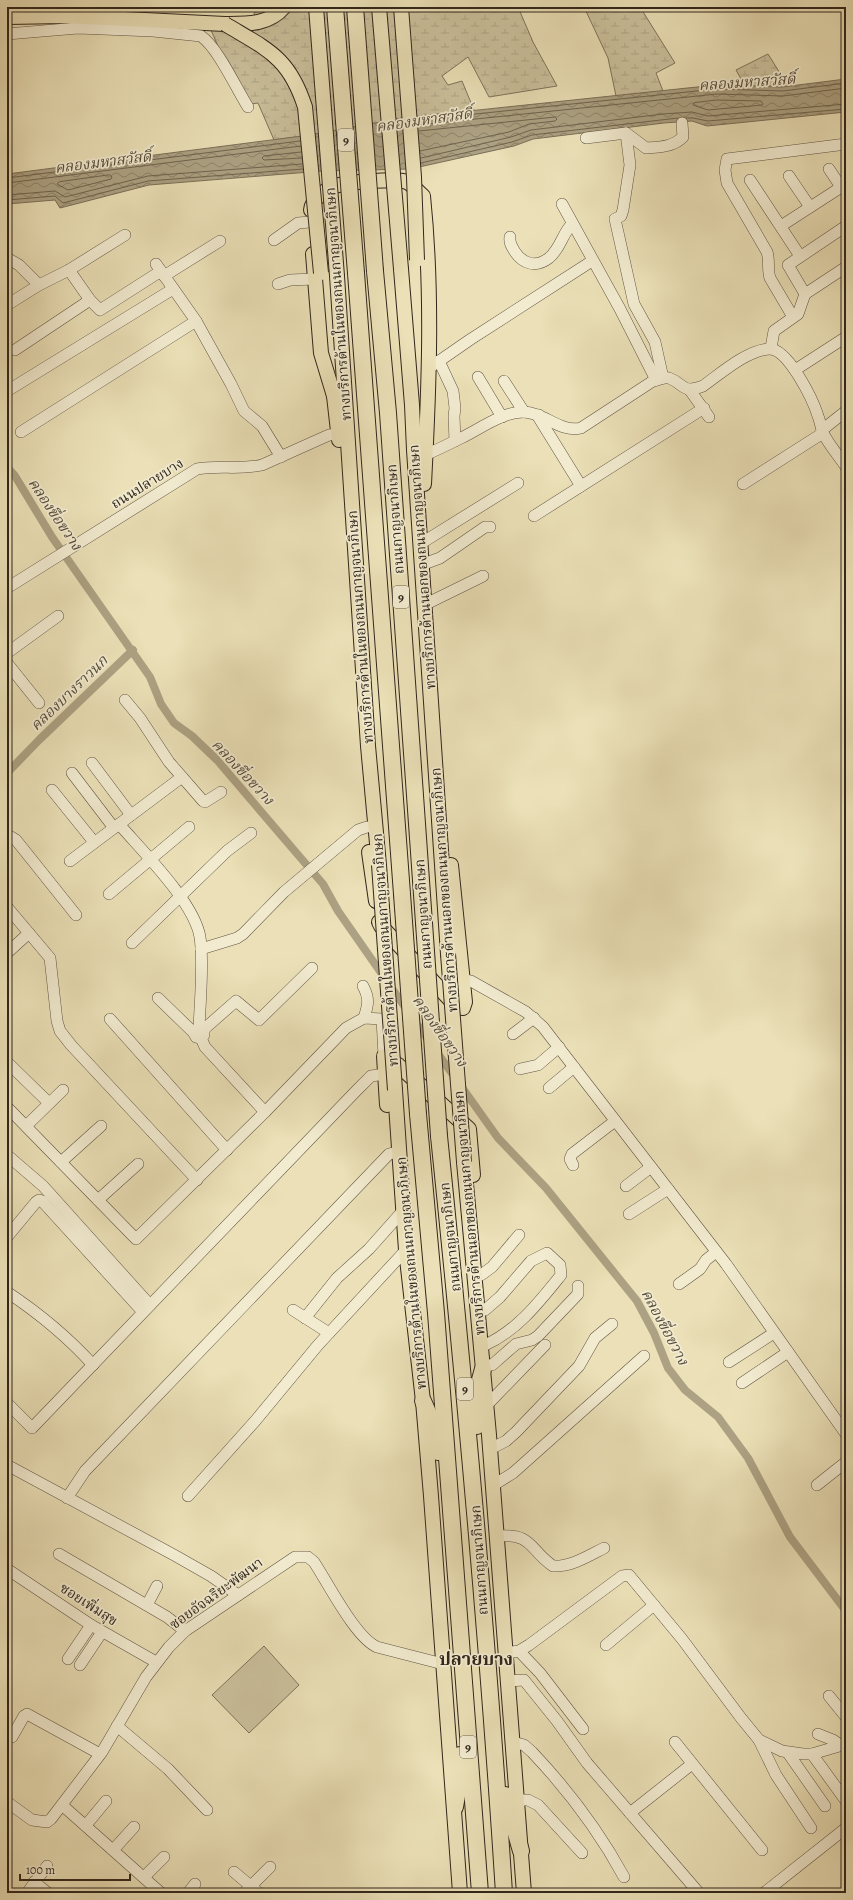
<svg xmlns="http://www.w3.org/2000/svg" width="853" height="1900" font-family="Alegreya,'Noto Serif Thai',serif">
<defs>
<pattern id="wetland-marsh" width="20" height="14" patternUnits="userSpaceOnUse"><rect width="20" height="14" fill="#cbc19d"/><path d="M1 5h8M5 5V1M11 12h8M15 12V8" fill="none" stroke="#afa687"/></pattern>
<pattern id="water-waves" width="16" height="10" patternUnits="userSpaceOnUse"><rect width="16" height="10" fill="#aca182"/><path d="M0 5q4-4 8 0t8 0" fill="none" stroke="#8d836a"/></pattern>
</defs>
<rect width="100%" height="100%" fill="#ebe0b7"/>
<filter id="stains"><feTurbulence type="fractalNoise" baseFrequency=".005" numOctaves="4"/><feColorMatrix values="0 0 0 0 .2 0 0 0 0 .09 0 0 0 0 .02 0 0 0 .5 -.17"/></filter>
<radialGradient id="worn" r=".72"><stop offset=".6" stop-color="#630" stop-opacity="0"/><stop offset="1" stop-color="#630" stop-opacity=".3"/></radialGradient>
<!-- grass -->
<polygon fill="#cbc19d" stroke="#7e745c" points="264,1646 299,1685 249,1733 212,1695"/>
<!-- wetland -->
<g fill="url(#wetland-marsh)" stroke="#7e745c">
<polygon points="267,7 518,7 533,42 557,86 489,97 468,57 442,76 448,85 462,81 474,110 402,118 310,135 274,140 258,103 251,104 221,53 210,28 259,30 254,13"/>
<polygon points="584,7 640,7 675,63 656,73 663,91 616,96 608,58"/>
<polygon points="768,54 788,86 745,86 736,70"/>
</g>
<!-- water -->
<polygon fill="url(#water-waves)" stroke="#7b7059" points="846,79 846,112 707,126 692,121 664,123 533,139 514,146 410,169 322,171 149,185 60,208 55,200 7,204 7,174 310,135 402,118 716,85 782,87"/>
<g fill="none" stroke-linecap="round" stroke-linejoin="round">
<!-- shore -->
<g stroke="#6e644f" stroke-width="1">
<polygon points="717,100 761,101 763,104 762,105 708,110 693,105 694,103"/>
<polyline points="686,118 693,118 708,121 846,109"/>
<polyline points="418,120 716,89 783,91 846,83"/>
<polyline points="418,125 717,94 783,96 846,88"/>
<polyline points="419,131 555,117 557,119 555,121 529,124 509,132 420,151"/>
<polyline points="301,152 264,156 262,158 264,160 302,158"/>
<polyline points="421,158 511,137 531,130 663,114 692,112 708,116 846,104"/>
<polyline points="421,163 512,142 532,135 678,118"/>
<polygon points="110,175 112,177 111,179 68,190 57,184 59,182"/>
<polyline points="7,178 300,141"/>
<polyline points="7,183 301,146"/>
<polyline points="7,195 55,191 65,197 148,176 302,164"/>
<polyline points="7,200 55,196 63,203 148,181 303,169"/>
</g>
<!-- canal -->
<g stroke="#aca182" stroke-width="8">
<polyline points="7,467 15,476 52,537 150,677 161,704 174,723 192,736 217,760 323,884 338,911 407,1010"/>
<polyline points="7,773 39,740 133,650"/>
<polyline points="414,1020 429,1041"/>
<polyline points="436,1051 498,1138 546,1188 637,1301 654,1333 668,1368 685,1390 718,1417 748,1458 790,1537 846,1611"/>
</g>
<defs>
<g id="minor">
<path d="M 7,34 L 78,28 L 153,31 L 201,36 C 218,48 236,88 248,107"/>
<polyline points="626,133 630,165 623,210 621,216 615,219 634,304 655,342 663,378"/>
<path d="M 586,138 L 626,133 L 646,148 C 660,147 673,147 683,137 L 682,123"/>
<polyline points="829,169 841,187"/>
<polyline points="789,176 810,207"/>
<polyline points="750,180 800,256"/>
<polyline points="562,204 620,309 656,380"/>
<polyline points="781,226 846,184"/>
<path d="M 510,237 C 509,243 512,247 515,252 C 523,264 536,268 549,258 C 561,248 562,234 572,224"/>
<polyline points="274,240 298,223 310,222"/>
<polyline points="7,258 19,265 39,285"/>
<polyline points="156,264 196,321 231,384 244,411 262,426 281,457"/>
<polyline points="69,270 90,300 100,310 161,271"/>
<polyline points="164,276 220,241"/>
<polyline points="278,284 290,280 314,279"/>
<polyline points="805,294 788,265 846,226"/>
<polyline points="7,305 39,285 69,270 125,235"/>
<path d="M 793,317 L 770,278 C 767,269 770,261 767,252 L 727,183 L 725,170 L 727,159 L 846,144"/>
<polyline points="771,348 774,331 798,314 805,294 846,267"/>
<polyline points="15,350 90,300"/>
<polyline points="439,361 453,391 455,408 454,416 455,441"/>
<polyline points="429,368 471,339 592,261"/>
<polyline points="795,370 846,337"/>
<polyline points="478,377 502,417"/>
<polyline points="504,381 524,412"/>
<polyline points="689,389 709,417"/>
<polyline points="7,391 173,289"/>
<polyline points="539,415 539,418 581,486"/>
<polyline points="822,430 846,411"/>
<polyline points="21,432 196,321"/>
<path d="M 425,455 C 437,450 449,444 461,438 C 480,429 502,412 523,412 C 544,412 560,433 581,428 L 653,381 C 658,380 664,377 669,378 C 685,384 681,394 703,386 C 720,374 747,350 769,349 C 788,348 813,400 818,416 C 820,421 821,428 823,433 C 829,445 839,456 846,467"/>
<polyline points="743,484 823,433"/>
<polyline points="534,516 704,408"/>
<polyline points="420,544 518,483"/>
<polyline points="421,565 440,558 485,527 490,527"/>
<path d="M 7,588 L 197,469 C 219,465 240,470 262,465 L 329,435 L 338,434"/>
<polyline points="424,605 483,576"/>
<polyline points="7,653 58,616"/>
<polyline points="7,663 39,703"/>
<polyline points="125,700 140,718 169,762 203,801 205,802 221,792"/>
<polyline points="92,763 131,815"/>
<polyline points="72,773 114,828"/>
<polyline points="52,790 94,842"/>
<path d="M 119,824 C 143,852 194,902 200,937 C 204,964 200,1001 199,1029"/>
<polyline points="7,838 11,837 16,840 76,915"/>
<polyline points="70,861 182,777"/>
<polyline points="109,894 189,827"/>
<polyline points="7,907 50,958 57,1021 60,1031 71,1045 197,1180"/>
<polyline points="132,943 227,851 251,833"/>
<polyline points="201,949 237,938 243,934 284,892 358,830 367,827"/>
<polyline points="7,953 29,933"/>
<polyline points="462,979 471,981 526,1012 543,1027 726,1264 846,1434"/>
<path d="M 363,986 C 370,999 368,1005 364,1018"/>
<polyline points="158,998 194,1033"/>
<polyline points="110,1019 227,1150"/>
<polyline points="203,1030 236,1001 259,1020 312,968"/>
<polyline points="513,1034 534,1018"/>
<polyline points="201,1038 204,1035 204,1032 201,1029 197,1029 194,1033 196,1037 201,1038 205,1047 265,1112"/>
<polyline points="7,1062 49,1103"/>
<polyline points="520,1069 538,1065 559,1047"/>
<polyline points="549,1088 574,1067"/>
<polyline points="7,1107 136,1239 265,1112 346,1028 364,1018 382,1019 384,1056"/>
<polyline points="26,1126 63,1090"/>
<polyline points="7,1155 43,1186 150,1305"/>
<polyline points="61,1162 101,1126"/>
<polyline points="573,1165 570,1159 572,1154 615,1121"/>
<polyline points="626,1186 651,1167"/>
<polyline points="98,1200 138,1164"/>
<polyline points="629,1214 668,1189"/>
<polyline points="7,1237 36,1202 39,1200 42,1201 143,1312"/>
<polyline points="481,1275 492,1267 519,1235"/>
<polyline points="679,1284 700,1269 706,1260 716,1252"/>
<path d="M 7,1292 C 40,1314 66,1335 93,1365"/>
<polyline points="293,1310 329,1333"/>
<path d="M 485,1310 L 500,1297 L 531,1261 L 547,1253 L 560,1265 L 561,1275 C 540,1301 517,1331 485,1345"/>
<polyline points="305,1318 337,1278 369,1249 401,1213"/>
<polyline points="729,1362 774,1333"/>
<polyline points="482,1365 492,1365 516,1344 532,1340 538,1336 578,1294 578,1286"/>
<polyline points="742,1383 788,1352"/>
<polyline points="7,1403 32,1428 356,1091 371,1076 385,1074"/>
<polyline points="486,1406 545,1345"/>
<polyline points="490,1449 506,1441 516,1432 579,1366 595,1338 612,1324"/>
<polyline points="7,1465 174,1555 211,1576 238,1595"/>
<polyline points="817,1485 846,1462"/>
<polyline points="492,1486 513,1473 644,1356"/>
<polyline points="188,1496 256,1420 318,1345 406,1250"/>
<polyline points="67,1498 85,1471 389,1154 393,1153"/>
<path d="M 496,1536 C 534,1533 528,1549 553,1566 C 571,1567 588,1556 604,1548"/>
<polyline points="59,1554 167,1617 185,1631"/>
<polyline points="7,1569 91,1625 156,1662"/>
<polyline points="147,1605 157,1586"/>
<polyline points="606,1645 654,1605"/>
<polyline points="519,1651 540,1673 583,1729"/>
<polyline points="505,1653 519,1651 529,1645 622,1576 629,1575 682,1639 741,1718 759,1740 782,1751 803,1754 812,1754 846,1744"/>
<polyline points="68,1659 91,1625"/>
<polyline points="80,1665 102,1632"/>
<polyline points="507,1681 524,1680 557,1721 587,1763 699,1893"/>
<polyline points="829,1696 846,1717"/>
<polyline points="117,1726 168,1769 207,1810"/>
<polyline points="818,1734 833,1740 840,1745"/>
<polyline points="12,1737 24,1716 27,1714 100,1754"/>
<polyline points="759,1740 776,1775 811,1828"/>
<path d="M 513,1742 L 524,1745 L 532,1752 C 568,1790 599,1831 624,1877"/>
<polyline points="675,1742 762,1850"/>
<polyline points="788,1753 825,1806"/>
<polyline points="812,1754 846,1801"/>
<polyline points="517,1800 528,1800 538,1805 582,1853"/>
<path d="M 7,1802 L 32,1820 L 47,1822 L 51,1819 L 102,1752 L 146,1677 L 169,1647 L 185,1631 L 295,1557 L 308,1557 L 314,1562 C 328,1583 355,1637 377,1647 L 443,1664"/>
<polyline points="62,1805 161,1893"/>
<polyline points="630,1813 692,1764"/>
<polyline points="86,1825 106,1801"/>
<polyline points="114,1849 134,1827"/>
<polyline points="234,1872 259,1893"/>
<polyline points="144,1877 164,1857"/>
<polyline points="34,1882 48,1893"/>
<polyline points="27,1893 47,1866"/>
<polyline points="188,1893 195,1884"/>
<polyline points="244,1893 270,1867"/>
<polyline points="764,1893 846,1828"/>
</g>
<g id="major">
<path d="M 7,17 L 64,16 L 225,24 C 247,24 269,25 284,7"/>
<path d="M 311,210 C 312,198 329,187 339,185 C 351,182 397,178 407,182 C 412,184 418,192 423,196 C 433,292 429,388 424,484"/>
<polyline points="313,254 321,353 334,396"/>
<polyline points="401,269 412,405 414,450 448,954"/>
<polyline points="337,276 368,746 379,865"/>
<polyline points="333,387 339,440"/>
<polyline points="369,852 376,901"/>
<polyline points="379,922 381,926 456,1006 463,1008 465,1002 451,865"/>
<polyline points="395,1090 406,1250 423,1401 431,1496 460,1893"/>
<polyline points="387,1105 384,1056 398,1065 469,1129 473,1175"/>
<polyline points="464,1162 489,1435 524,1893"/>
</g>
<g id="highway">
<polyline points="375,271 388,413 424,923"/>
<polyline points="356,273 402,894"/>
<polyline points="418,1114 436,1313 480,1893"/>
<path d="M 439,1136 C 465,1388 488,1640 504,1893"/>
<polyline points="423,1401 430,1417 438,1452"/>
<polyline points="477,1426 478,1387 483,1369"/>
<polyline points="505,1795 521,1851"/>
<polyline points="455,1807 459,1784 460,1755"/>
</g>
</defs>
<!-- minor casing -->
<use href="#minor" stroke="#605543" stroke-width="12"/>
<!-- major casing -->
<use href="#major" stroke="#31271c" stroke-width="16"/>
<!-- highway casing -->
<use href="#highway" stroke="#31271c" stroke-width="18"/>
<!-- minor -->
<use href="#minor" stroke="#f2ebd0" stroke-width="11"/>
<!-- major -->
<use href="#major" stroke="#ebe0b7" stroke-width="14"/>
<!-- highway -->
<use href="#highway" stroke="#ebe0b7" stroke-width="16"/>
<defs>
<g id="major-bridge">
<polyline points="316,7 337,276"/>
<polyline points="379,7 401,269"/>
<polyline points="401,7 414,177 417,260"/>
<path d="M 225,24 C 268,50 289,57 305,107 L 321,273"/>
<polyline points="379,865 395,1090"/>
<polyline points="448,954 464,1162"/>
</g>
<g id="highway-bridge">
<polyline points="335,7 356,273"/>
<polyline points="355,7 375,271"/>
<polyline points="402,894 418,1114"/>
<polyline points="424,923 439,1136"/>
</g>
</defs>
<!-- major-bridge casing -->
<use href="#major-bridge" stroke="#31271c" stroke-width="16" stroke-linecap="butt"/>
<!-- highway-bridge casing -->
<use href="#highway-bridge" stroke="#31271c" stroke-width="18" stroke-linecap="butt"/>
<!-- major-bridge -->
<use href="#major-bridge" stroke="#ebe0b7" stroke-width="14"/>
<!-- highway-bridge -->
<use href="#highway-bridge" stroke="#ebe0b7" stroke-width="16"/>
</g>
<g text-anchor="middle" stroke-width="3.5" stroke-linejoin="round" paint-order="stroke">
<!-- shield labels -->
<g fill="#f2ebd0" stroke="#6b6252" stroke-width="1">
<rect x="338" y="129" width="16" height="22" rx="3"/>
<rect x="393" y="586" width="16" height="22" rx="3"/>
<rect x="457" y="1378" width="16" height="22" rx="3"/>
<rect x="460" y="1736" width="16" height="22" rx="3"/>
</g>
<g font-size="13" font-weight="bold" fill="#31271c">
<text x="346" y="145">9</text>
<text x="401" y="602">9</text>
<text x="465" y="1394">9</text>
<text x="468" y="1752">9</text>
</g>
<!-- street labels -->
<g font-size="14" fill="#31271c" stroke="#f2ebd0">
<text transform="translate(338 304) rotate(-94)" y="5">ทางบริการด้านในของถนนกาญจนาภิเษก</text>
<text transform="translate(147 483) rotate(-32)" y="5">ถนนปลายบาง</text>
<text transform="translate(395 519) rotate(-94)" y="5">ถนนกาญจนาภิเษก</text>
<text transform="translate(422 567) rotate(-94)" y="5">ทางบริการด้านนอกของถนนกาญจนาภิเษก</text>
<text transform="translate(360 627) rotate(-94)" y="5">ทางบริการด้านในของถนนกาญจนาภิเษก</text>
<text transform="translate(444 890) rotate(-94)" y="5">ทางบริการด้านนอกของถนนกาญจนาภิเษก</text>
<text transform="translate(423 914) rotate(-94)" y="5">ถนนกาญจนาภิเษก</text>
<text transform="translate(385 950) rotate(-94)" y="5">ทางบริการด้านในของถนนกาญจนาภิเษก</text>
<text transform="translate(469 1213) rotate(-95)" y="5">ทางบริการด้านนอกของถนนกาญจนาภิเษก</text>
<text transform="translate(450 1237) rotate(-96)" y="5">ถนนกาญจนาภิเษก</text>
<text transform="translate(411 1273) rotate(-95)" y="5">ทางบริการด้านในของถนนกาญจนาภิเษก</text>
<text transform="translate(479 1560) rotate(-94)" y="5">ถนนกาญจนาภิเษก</text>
<text transform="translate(216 1593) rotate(-36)" y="5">ซอยอัจฉริยะพัฒนา</text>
<text transform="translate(89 1604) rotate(33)" y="5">ซอยเพิ่มสุข</text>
</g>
<!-- water labels -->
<g font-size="15" font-style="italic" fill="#564c3b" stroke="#f2ebd0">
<text transform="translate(747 82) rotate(-4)" y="5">คลองมหาสวัสดิ์</text>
<text transform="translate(424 120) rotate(-8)" y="5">คลองมหาสวัสดิ์</text>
<text transform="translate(103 162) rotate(-7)" y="5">คลองมหาสวัสดิ์</text>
<text transform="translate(55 514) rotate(56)" y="5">คลองขื่อขวาง</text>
<text transform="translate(69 693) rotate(-44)" y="5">คลองบางราวนก</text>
<text transform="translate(243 772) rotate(47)" y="5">คลองขื่อขวาง</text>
<text transform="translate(440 1031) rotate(55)" y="5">คลองขื่อขวาง</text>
<text transform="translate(665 1327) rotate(62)" y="5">คลองขื่อขวาง</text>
</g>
<!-- district labels -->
<g font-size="18" font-weight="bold" fill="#31271c" stroke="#f2ebd0">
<text x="476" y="1665">ปลายบาง</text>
</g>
</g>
<!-- margin -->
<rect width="853" height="1900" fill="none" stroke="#ebe0b7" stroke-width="24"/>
<rect x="8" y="8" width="837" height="1884" fill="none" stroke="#31271c" stroke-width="2"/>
<rect x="12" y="12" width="829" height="1876" fill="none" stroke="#31271c"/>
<!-- scale -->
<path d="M20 1874v6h110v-6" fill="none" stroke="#31271c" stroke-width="2"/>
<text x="26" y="1874" font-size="12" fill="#31271c" stroke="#f2ebd0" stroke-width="3" paint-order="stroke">100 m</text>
<rect width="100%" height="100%" filter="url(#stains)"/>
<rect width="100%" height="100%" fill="url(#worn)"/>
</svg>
